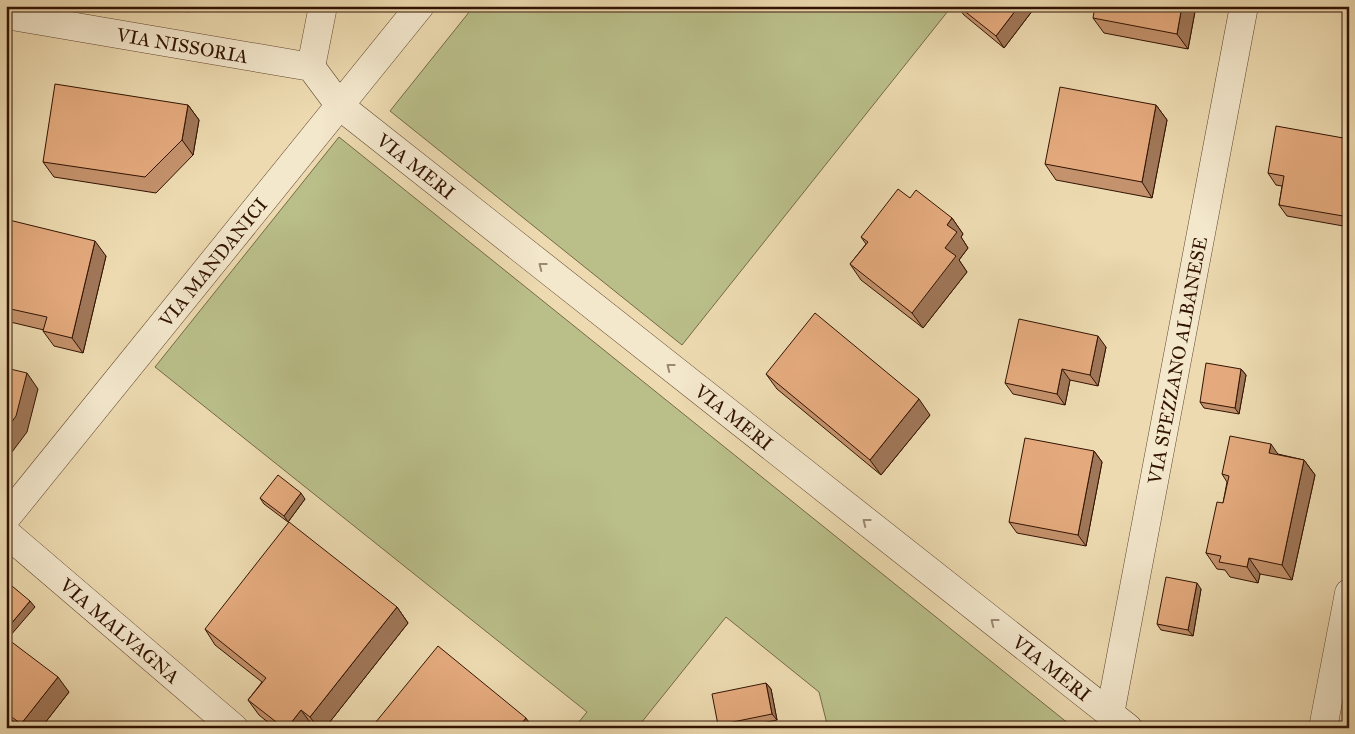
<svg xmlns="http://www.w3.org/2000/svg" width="1355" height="734" font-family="'IM FELL Great Primer',serif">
<rect width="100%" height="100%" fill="#eddab0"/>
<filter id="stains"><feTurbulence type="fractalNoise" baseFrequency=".004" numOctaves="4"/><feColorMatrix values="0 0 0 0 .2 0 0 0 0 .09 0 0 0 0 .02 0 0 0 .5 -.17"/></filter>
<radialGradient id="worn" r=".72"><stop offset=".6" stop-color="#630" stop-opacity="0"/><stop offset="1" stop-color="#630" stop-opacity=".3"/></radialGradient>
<!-- green -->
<g fill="#babf8a" stroke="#766946">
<polygon points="474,6 952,6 682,345 390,111"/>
<polygon points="339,137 1074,728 828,728 819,692 726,617 637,728 574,728 587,712 155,367"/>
</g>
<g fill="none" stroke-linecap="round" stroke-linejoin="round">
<defs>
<g id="minor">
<path id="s1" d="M 6,15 L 311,67 L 340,106 L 1128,728"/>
<polyline points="311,67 323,6"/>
<path id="s2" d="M 6,518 L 420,6"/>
<path id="s3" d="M 6,533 L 234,728"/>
<path id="s4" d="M 1110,714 L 1244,6"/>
<polyline points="1323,728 1349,593"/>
</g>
</defs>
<!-- minor casing -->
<use href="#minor" stroke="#61452e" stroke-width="29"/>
<!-- minor -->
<use href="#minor" stroke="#f3e7cc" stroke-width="28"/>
</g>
<!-- wall -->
<g fill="#c4926c" stroke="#321302">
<polygon points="160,6 189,6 188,12"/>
<polygon points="255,6 267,6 266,8"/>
<polygon points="957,6 1036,6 1004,48 964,15"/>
<polygon points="1196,6 1188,49 1104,33 1093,18"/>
<polygon points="188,105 199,120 193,155 156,193 54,177 43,162"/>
<polygon points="1156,105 1167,120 1152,198 1056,180 1045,164"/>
<polygon points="1349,139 1349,227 1287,216 1279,205 1282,186 1276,185 1268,173"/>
<polygon points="910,198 952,218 963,234 961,237 968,248 959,260 967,272 923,328 861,280 850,264 866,244 861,237"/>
<polygon points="6,232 106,256 83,353 54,346 43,331 44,330 6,321"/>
<polygon points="1106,347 1098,386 1070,380 1065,405 1013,394 1005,383"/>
<polygon points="1241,369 1246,375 1239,414 1204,408 1200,402"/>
<polygon points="766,374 930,415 881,475 777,389"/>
<polygon points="1094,451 1102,462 1086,546 1017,533 1009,522"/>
<polygon points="1278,454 1304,460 1315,475 1292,580 1260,574 1258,583 1230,577 1225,570 1217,569 1206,553 1223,503 1227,482 1222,474"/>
<polygon points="260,498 305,499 288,522 264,504"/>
<polygon points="1201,589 1193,636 1161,630 1157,624"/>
<polygon points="397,607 408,623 325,728 315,728 312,725 310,728 275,728 259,715 248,700 262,682 215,645 205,629"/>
<polygon points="6,643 69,692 41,728 6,728"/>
<polygon points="766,683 771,689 777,720 738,728 720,728 718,725"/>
</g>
<!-- shaded-wall -->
<g fill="#a07758" stroke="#321302">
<polygon points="184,6 189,6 188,12"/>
<polygon points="1019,6 1036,6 1004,48 996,36"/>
<polygon points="1182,6 1196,6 1188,49 1177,34"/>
<polygon points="188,105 199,120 193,155 182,140"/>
<polygon points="1156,105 1167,120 1152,198 1142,182"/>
<polygon points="952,218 963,234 961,237 968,248 959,260 967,272 923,328 912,313 945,248 947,225"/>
<polygon points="95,241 106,256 83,353 72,338"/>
<polygon points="1098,336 1106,347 1098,386 1090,375"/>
<polygon points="1062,369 1070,380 1065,405 1057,394"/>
<polygon points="1241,369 1246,375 1239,414 1235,408"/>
<polygon points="27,373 38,389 27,432 6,460 6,430"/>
<polygon points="919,399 930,415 881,475 870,460"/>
<polygon points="1271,444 1282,460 1269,453"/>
<polygon points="1094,451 1102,462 1086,546 1078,535"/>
<polygon points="1304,460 1315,475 1292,580 1282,565"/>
<polygon points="301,493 305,499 288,522 284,516"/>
<polygon points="1249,558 1260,574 1258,583 1247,567"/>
<polygon points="1197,583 1201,589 1193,636 1188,630"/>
<polygon points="30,601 35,607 10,636 6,630"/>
<polygon points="397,607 408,623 325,728 318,728 310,717"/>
<polygon points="58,677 69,692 41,728 23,728 21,724"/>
<polygon points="766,683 771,689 777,720 772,714"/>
<polygon points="301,710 312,725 310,728 287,728"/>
<polygon points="8,714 18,728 6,728 6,717"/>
<polygon points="526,718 533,728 518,728"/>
</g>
<!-- building -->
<g fill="#e4aa7d" stroke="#321302">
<polygon points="958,6 1019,6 996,36"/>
<polygon points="1095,6 1182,6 1177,34 1093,18"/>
<polygon points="55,84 188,105 182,140 145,177 43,162"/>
<polygon points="1060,87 1156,105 1142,182 1045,164"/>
<polygon points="1276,126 1349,139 1349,217 1279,205 1284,176 1268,173"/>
<polygon points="898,189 910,198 916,190 952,218 947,225 957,232 945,248 956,256 912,313 850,264 868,242 861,237"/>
<polygon points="9,220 95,241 72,338 43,331 47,317 6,308 6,232"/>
<polygon points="815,313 919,399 870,460 766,374"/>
<polygon points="1019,319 1098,336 1090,375 1062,369 1057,394 1005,383"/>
<polygon points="1206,363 1241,369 1235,408 1200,402"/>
<polygon points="6,368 27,373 16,416 6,430"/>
<polygon points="1230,436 1271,444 1269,453 1304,460 1282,565 1249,558 1247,567 1219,562 1221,556 1206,553 1217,502 1223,503 1229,476 1222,474"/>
<polygon points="1025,438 1094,451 1078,535 1009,522"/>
<polygon points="278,475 301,493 284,516 260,498"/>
<polygon points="289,522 397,607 310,717 301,710 287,728 284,728 248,700 266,678 205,629"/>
<polygon points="1166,577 1197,583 1188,630 1157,624"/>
<polygon points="6,581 30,601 6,630"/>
<polygon points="9,640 58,677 21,724 8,714 6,717 6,643"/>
<polygon points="438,646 526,718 518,728 371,728"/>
<polygon points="766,683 772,714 718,725 712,694"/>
</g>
<!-- one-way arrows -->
<defs><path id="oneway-chevron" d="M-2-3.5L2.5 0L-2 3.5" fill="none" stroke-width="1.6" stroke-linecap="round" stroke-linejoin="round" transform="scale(1.25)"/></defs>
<g stroke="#9c8871">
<use href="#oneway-chevron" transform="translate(542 266) rotate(-142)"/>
<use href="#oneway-chevron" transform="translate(670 367) rotate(-142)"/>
<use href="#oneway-chevron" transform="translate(866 522) rotate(-142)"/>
<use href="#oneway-chevron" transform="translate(994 622) rotate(-142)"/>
</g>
<g text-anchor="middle" stroke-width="4.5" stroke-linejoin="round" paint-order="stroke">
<!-- street labels -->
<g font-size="19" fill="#321302" stroke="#f3e7cc">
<text dy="7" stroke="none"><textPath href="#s1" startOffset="179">VIA NISSORIA</textPath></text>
<text dy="7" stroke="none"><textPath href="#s1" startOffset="455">VIA MERI</textPath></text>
<text dy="7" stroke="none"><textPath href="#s2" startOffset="329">VIA MANDANICI</textPath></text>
<text dy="7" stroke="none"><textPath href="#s4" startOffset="360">VIA SPEZZANO ALBANESE</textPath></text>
<text dy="7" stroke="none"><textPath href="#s1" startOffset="860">VIA MERI</textPath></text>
<text dy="7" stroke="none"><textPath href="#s3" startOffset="150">VIA MALVAGNA</textPath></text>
<text dy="7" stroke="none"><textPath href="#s1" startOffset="1265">VIA MERI</textPath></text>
</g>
</g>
<!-- margin -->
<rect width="1355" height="734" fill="none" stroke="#eddab0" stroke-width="25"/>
<rect x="8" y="8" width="1340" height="719" fill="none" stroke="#321302" stroke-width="2.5"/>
<rect x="12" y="12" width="1330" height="709" fill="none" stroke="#321302"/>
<rect width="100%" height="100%" filter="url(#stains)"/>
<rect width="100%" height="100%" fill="url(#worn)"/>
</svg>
